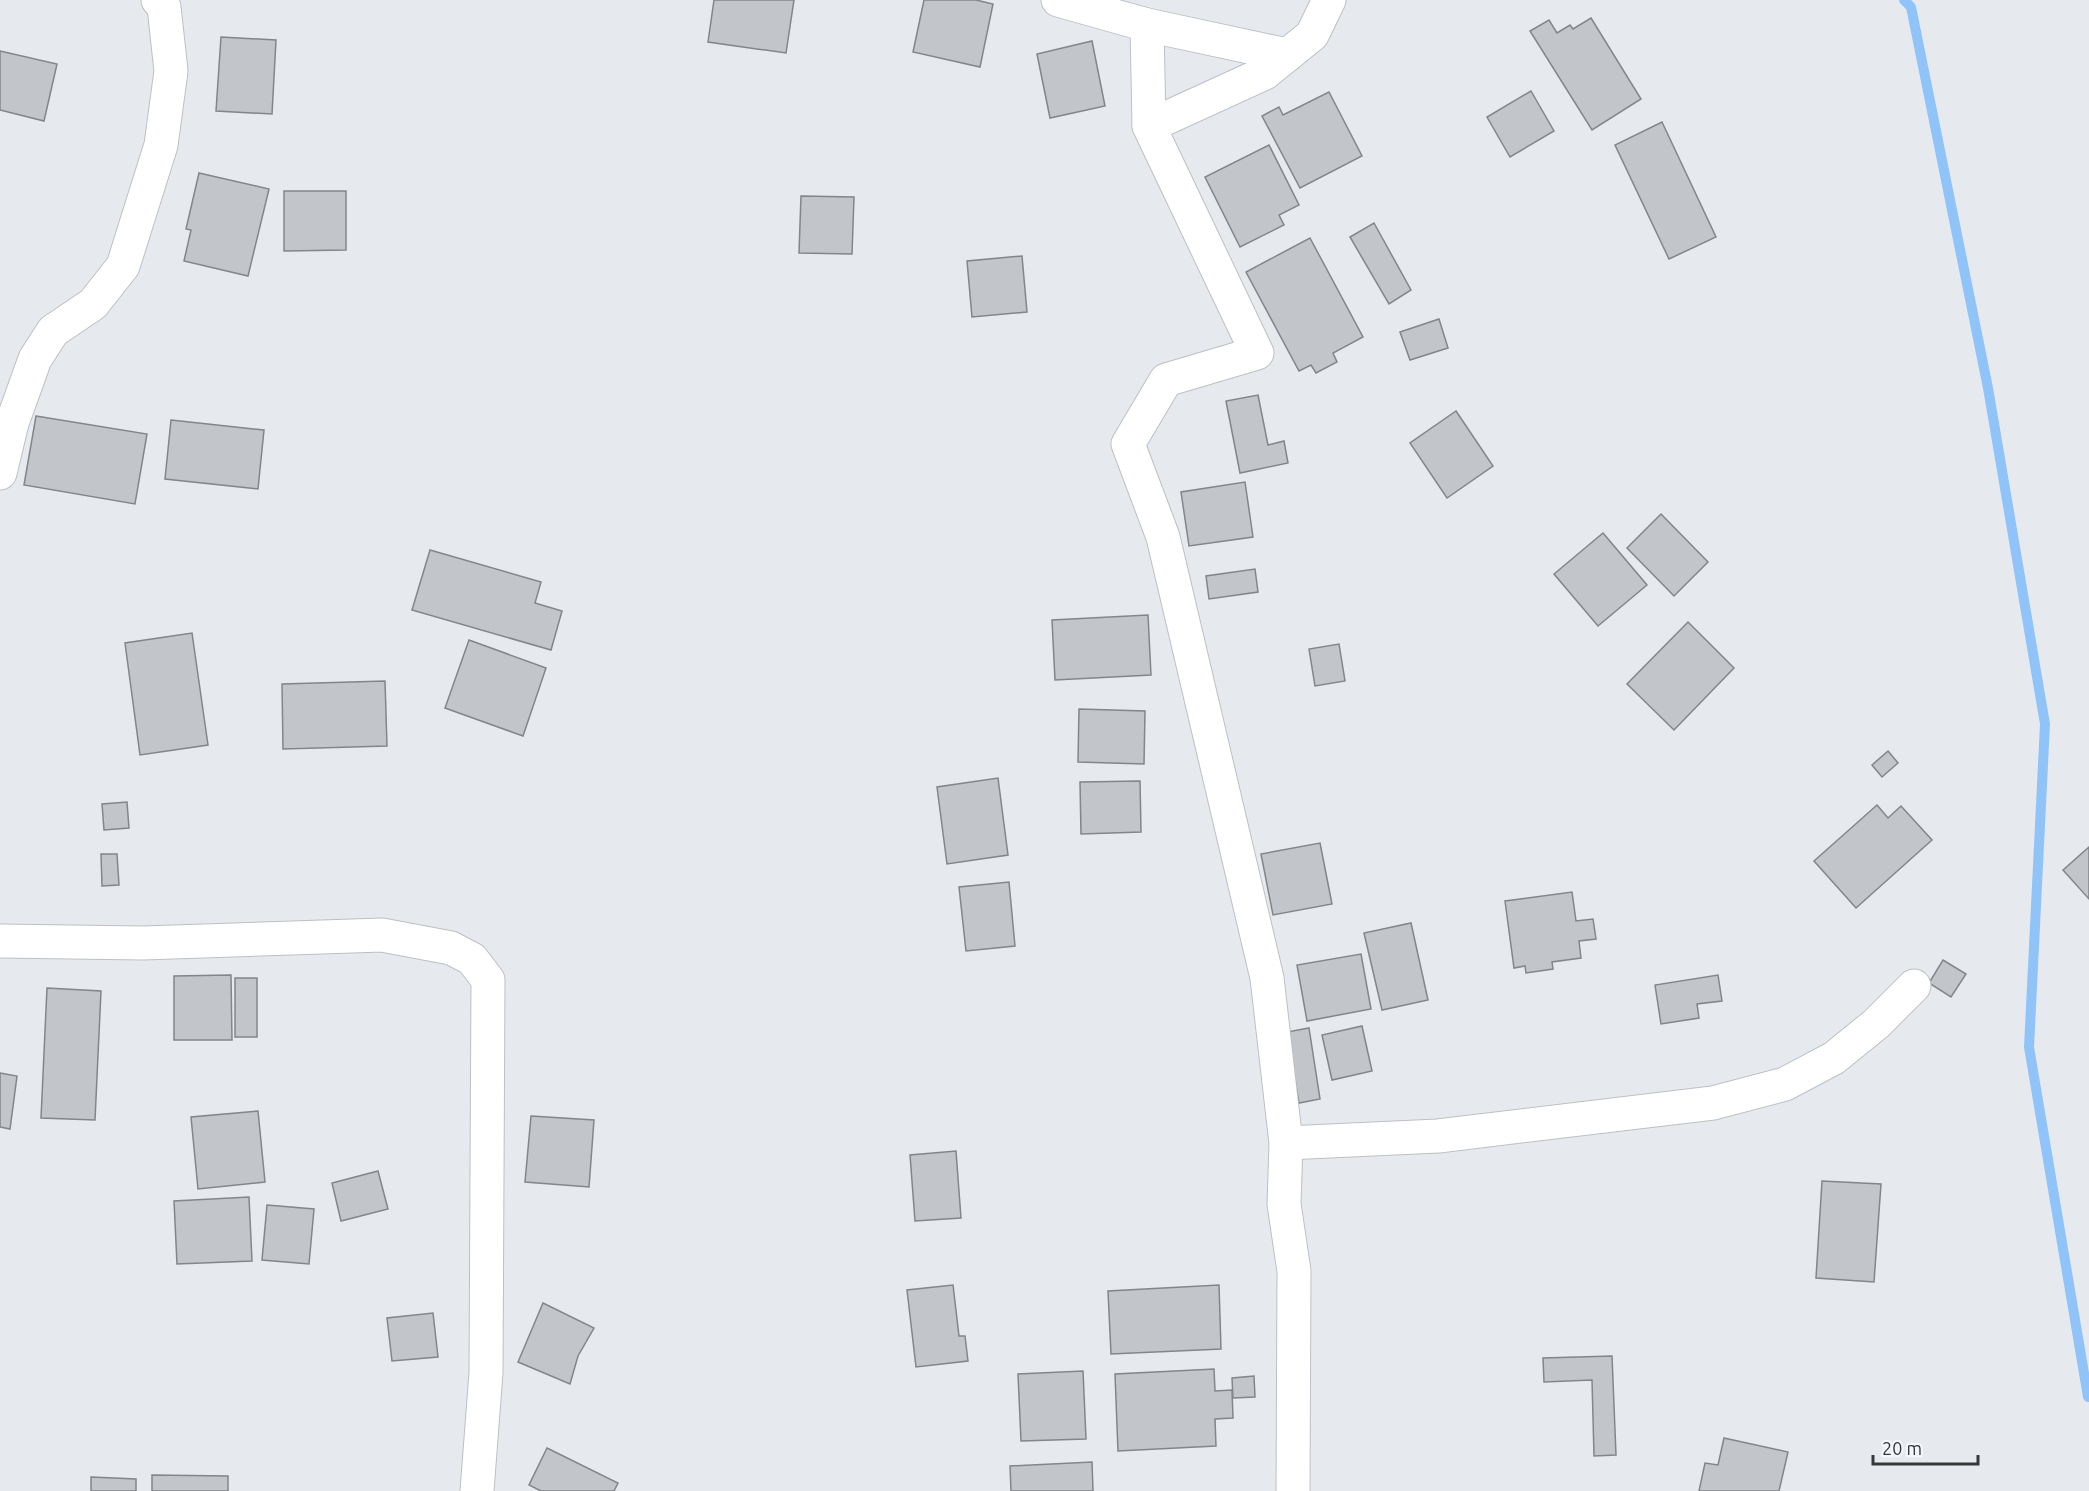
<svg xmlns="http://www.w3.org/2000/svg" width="2089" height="1491" font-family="Ubuntu,sans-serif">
<rect width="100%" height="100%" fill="#e6eaee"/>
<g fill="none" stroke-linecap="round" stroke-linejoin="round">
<!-- stream -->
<polyline stroke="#90c4f8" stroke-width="10" points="1904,0 1911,7 1988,388 2045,724 2029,1047 2088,1397"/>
</g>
<!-- building -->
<g fill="#c2c6ca" stroke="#828589" stroke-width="1.5">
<polygon points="714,0 794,0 786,53 708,42"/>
<polygon points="924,0 976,0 993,4 980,67 913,52"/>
<polygon points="1591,18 1641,99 1592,130 1530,31 1549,20 1557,33 1570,25 1573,29"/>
<polygon points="221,37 276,40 272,114 216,111"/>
<polygon points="1092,41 1105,106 1050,118 1037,54"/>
<polygon points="0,51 57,64 44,121 0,110"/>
<polygon points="1531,91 1554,131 1510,157 1487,117"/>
<polygon points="1329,92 1362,156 1300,188 1262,116 1279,107 1283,115"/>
<polygon points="1662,122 1716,237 1669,259 1615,145"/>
<polygon points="1269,145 1299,205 1279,215 1284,225 1240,247 1205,177"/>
<polygon points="199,173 269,189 248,276 184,261 191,230 186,229"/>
<polygon points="284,191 346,191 346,250 284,251"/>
<polygon points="801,196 854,197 852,254 799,253"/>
<polygon points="1374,223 1411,290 1389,304 1350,237"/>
<polygon points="1310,238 1363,337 1333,353 1337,362 1316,373 1311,365 1299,371 1246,272"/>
<polygon points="1022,256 1027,312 972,317 967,261"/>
<polygon points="1439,319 1448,348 1410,360 1400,332"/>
<polygon points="1258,395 1268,445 1284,441 1288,463 1240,473 1226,401"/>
<polygon points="1456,411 1493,466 1447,498 1410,443"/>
<polygon points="36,416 147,434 135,504 24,485"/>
<polygon points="171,420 264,430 258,489 165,479"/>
<polygon points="1245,482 1253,537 1189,546 1181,492"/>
<polygon points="1661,514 1708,562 1674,596 1627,548"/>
<polygon points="1603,533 1647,585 1598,626 1554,574"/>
<polygon points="430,550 541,582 535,603 562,611 551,650 412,610"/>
<polygon points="1255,569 1258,592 1209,599 1206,576"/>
<polygon points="1148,615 1151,675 1055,680 1052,620"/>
<polygon points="1688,622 1734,668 1674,730 1627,684"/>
<polygon points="192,633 208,745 140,755 125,643"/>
<polygon points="469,640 546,668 523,736 445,708"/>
<polygon points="1339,644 1345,681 1315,686 1309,649"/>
<polygon points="385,681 387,746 283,749 282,684"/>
<polygon points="1079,709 1145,711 1144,764 1078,762"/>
<polygon points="1888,751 1898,763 1882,777 1872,765"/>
<polygon points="998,778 1008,855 947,864 937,787"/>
<polygon points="1140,781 1141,832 1081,834 1080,782"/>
<polygon points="127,802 129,828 104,830 102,804"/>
<polygon points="1877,805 1888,818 1901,806 1932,840 1856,908 1814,861"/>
<polygon points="1320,843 1332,904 1273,915 1261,854"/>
<polygon points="2089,847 2089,899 2063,870"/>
<polygon points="101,854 117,854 119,885 102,886"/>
<polygon points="1009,882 1015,946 966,951 959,887"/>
<polygon points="1572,892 1576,921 1593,919 1596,939 1579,941 1581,958 1552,962 1553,969 1526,973 1525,966 1514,968 1505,901"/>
<polygon points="1411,923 1428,1000 1382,1010 1364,933"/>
<polygon points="1361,954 1371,1009 1307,1021 1297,965"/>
<polygon points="1943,960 1966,974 1951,997 1929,983"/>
<polygon points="231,975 232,1040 174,1040 174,976"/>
<polygon points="1718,975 1722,1001 1697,1004 1699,1018 1661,1024 1655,985"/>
<rect x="235" y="978" width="22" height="59"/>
<polygon points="47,988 101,991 95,1120 41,1118"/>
<polygon points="1362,1026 1372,1071 1332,1080 1322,1035"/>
<polygon points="1309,1028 1320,1099 1299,1103 1287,1032"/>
<polygon points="0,1073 17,1076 10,1129 0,1127"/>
<polygon points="258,1111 265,1182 198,1189 191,1117"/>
<polygon points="531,1116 594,1120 589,1187 525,1182"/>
<polygon points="956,1151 961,1218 915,1221 910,1155"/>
<polygon points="378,1171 388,1209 341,1221 332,1183"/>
<polygon points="1822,1181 1881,1184 1874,1282 1816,1278"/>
<polygon points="249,1197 252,1261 177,1264 174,1201"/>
<polygon points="267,1205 314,1209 309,1264 262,1260"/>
<polygon points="953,1285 959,1336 965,1336 968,1361 916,1367 907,1290"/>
<polygon points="1219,1285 1221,1349 1111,1354 1108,1291"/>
<polygon points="543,1303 594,1328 578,1356 570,1384 518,1362"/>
<polygon points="433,1313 438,1357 392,1361 387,1318"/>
<polygon points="1612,1356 1616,1455 1594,1456 1592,1380 1544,1382 1543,1358"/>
<polygon points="1214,1369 1215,1391 1232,1390 1233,1418 1215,1419 1216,1446 1118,1451 1115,1374"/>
<polygon points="1083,1371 1086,1439 1021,1441 1018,1374"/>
<polygon points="1254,1376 1255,1397 1233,1398 1232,1378"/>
<polygon points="1724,1438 1788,1452 1779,1491 1699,1491 1705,1463 1718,1465"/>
<polygon points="547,1448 618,1483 614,1491 541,1491 529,1485"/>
<polygon points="1092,1462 1093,1491 1011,1491 1010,1466"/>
<polygon points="152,1475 228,1476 228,1491 152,1491"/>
<polygon points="91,1477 136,1479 136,1491 91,1491"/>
</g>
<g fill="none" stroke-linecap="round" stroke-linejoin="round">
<defs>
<g id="minor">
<polyline points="1058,0 1147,25"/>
<polyline points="1149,126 1147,25 1287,55"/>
<polyline points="0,473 12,423 35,359 53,331 93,304 123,266 161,145 171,71 164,7 158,0"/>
<polyline points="0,941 143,943 382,935 451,948 472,959 488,980 486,1373 477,1491"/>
<polyline points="1286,1143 1438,1136 1713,1103 1785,1084 1834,1058 1876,1024 1914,986"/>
<polyline points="1293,1491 1294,1271 1284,1204 1286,1143 1267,978 1163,537 1128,444 1166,380 1257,353 1149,126 1265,73 1312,35 1329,0"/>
</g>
</defs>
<!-- minor casing -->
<use href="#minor" stroke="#bcc0c4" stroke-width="35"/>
<!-- minor -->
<use href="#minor" stroke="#fff" stroke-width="33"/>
</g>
<!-- scale -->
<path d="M1873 1455v9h105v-9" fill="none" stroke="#363839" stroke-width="3"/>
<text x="1882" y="1455" font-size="18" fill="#363839" stroke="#f3f7fb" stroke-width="4.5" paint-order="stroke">20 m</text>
</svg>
